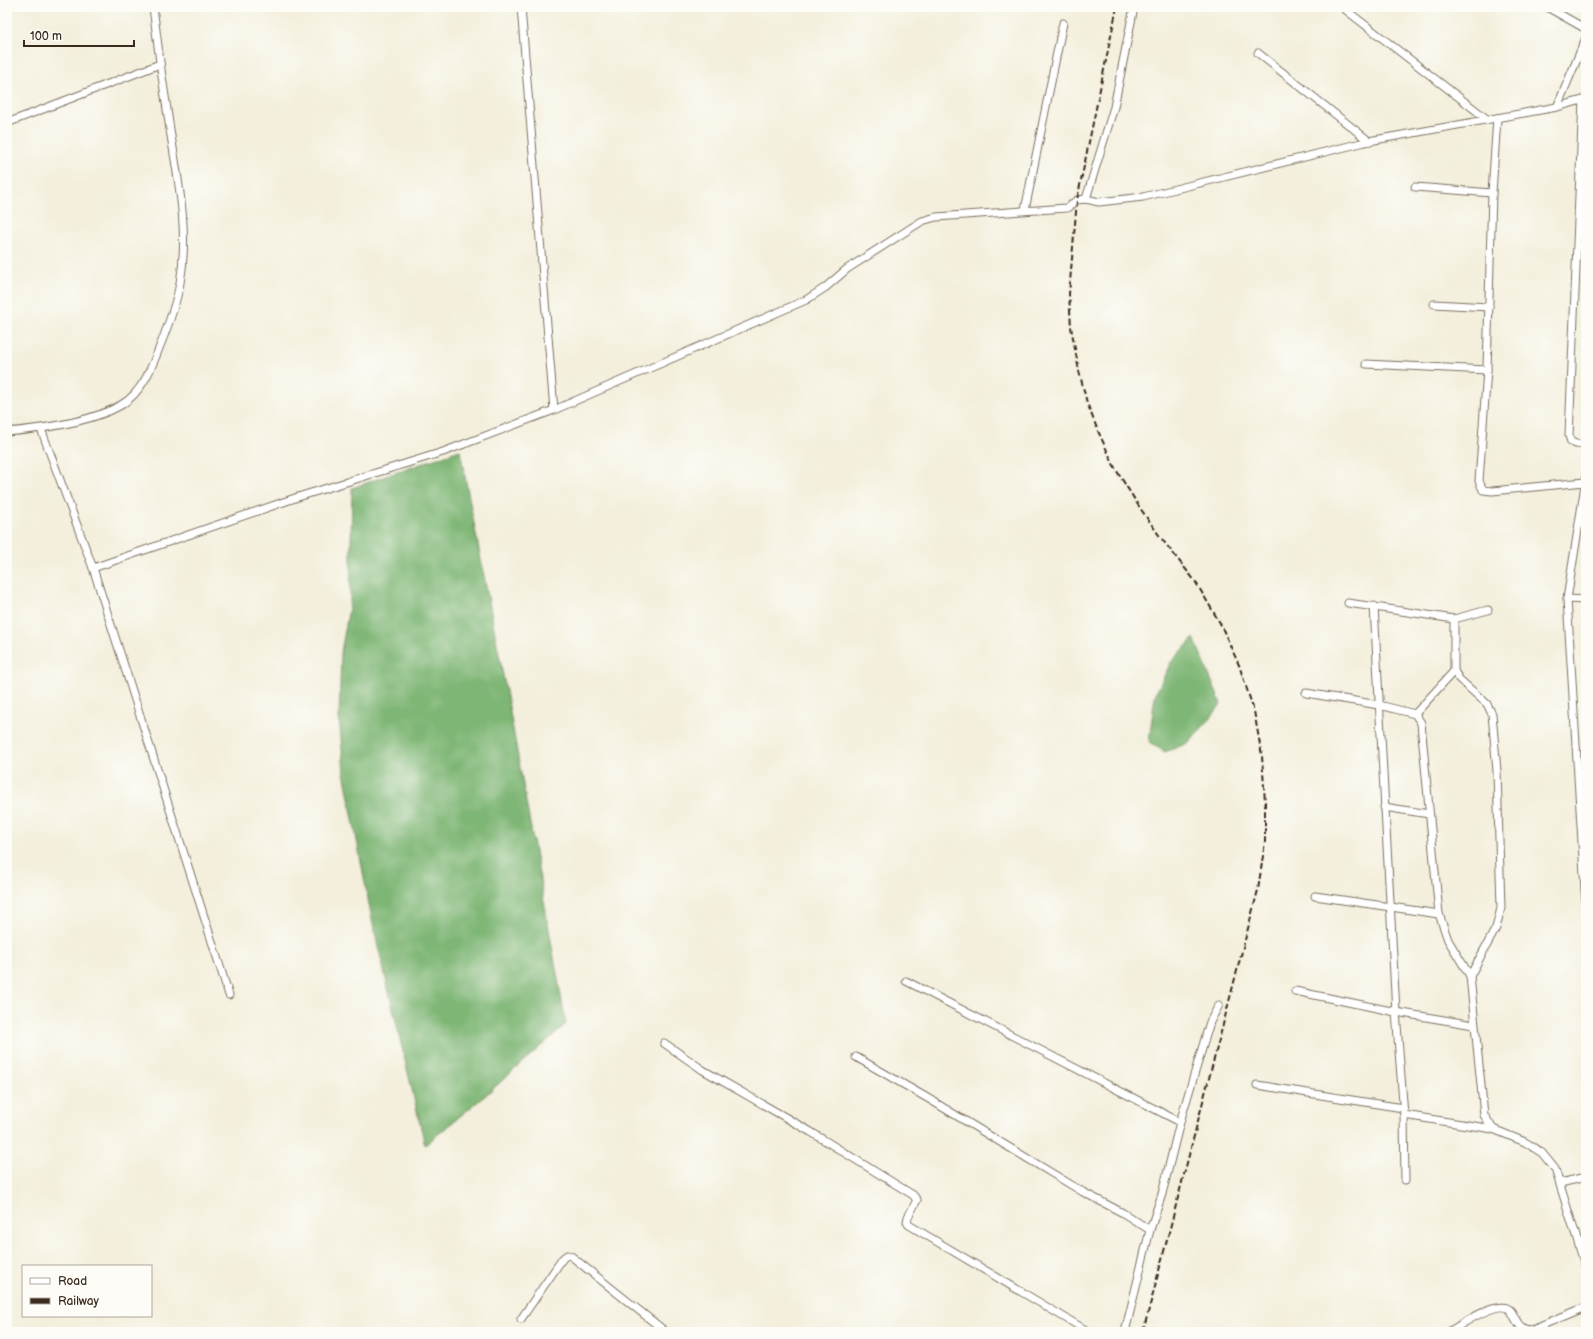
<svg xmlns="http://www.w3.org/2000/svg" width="1593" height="1339" font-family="'Balsamiq Sans',sans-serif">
<rect width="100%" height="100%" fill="#fdfcf7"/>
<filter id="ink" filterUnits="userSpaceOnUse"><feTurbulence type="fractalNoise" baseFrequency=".025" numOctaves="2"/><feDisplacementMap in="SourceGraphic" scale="8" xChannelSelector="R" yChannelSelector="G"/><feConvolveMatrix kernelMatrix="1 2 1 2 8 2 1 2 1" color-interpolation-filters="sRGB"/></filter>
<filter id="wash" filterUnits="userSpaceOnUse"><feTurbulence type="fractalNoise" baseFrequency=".012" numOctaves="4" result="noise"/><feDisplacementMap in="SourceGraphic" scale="16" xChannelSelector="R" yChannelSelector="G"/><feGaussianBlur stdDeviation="0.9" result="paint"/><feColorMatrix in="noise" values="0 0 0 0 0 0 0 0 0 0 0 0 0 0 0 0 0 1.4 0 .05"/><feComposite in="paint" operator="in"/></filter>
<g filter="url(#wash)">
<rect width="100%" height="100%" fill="#f3efdc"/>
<!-- forest -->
<g fill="#7eb674" stroke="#5c7049">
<polygon points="460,450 510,712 566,1024 487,1094 425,1145 372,920 344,772 339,716 341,652 350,602 352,488"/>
<polygon points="1194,638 1221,704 1210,719 1188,743 1165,752 1149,742 1155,695 1171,662"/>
</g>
</g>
<g filter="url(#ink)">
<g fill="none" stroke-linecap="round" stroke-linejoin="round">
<defs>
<g id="minor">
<polyline points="521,7 554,410"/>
<polyline points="1342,7 1487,119"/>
<polyline points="1547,7 1586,29"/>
<polyline points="1258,53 1369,141"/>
<polyline points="1583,100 1569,436 1571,442 1576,444 1586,445"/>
<polyline points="1557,107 1586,38"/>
<polyline points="1497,118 1492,193 1487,370 1479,481 1483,490 1492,491 1585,482"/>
<polyline points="7,123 160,64"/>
<polyline points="1415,187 1492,193"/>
<polyline points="1086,199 1114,107 1134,7"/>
<polyline points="1025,210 1063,23"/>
<polyline points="1434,304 1489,307"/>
<polyline points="1366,364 1487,370"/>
<polyline points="41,429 93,568 298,497 443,452 554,410 806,300 826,287 847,269 922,221 936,217 1067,208 1077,200 1086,199 1099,202 1143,197 1369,141 1557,107 1586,99"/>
<path d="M 7,432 C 40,429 92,422 121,405 C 142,393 152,367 160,346 C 168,326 176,304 180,283 C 189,234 179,184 171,136 C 164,93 158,50 153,7"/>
<polyline points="1586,479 1567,599 1586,906"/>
<polyline points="93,568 229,995"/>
<polyline points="1567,599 1586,600"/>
<polyline points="1348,603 1454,619 1488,610"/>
<polyline points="1374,606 1396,1012 1404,1115 1405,1180"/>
<polyline points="1454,619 1454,671 1459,679 1487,704 1492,714 1497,771 1501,908 1496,928 1470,976"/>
<polyline points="1306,693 1379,705 1415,714 1421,723 1439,914 1448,940 1470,976 1484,1115 1493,1129"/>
<polyline points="1415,714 1454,671"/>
<polyline points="1384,807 1429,814"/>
<polyline points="1315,896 1439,914"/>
<polyline points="906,981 1180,1122"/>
<polyline points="1295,991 1396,1012 1474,1025"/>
<polyline points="664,1043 703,1070 811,1132 913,1195 917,1200 908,1217 907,1222 909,1225 1089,1332"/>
<polyline points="856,1057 929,1099 1083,1192 1123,1213 1150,1230"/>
<polyline points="1257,1085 1403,1108"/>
<polyline points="1404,1115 1493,1129 1525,1142 1542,1153 1555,1169 1586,1268"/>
<polyline points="1560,1183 1586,1177"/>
<polyline points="521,1319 563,1258 567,1255 571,1256 666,1332"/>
<polyline points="1125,1332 1150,1230 1162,1194 1180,1122 1210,1022 1219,1005"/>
<path d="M 1449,1332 C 1460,1325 1501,1297 1511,1311 C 1517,1320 1518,1329 1530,1330 L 1586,1307"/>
</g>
</defs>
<!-- minor casing -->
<use href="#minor" stroke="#7b6f60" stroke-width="9"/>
<!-- minor -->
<use href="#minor" stroke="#fff" stroke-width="7"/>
<!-- rail -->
<polyline stroke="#3b2a1e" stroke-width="2" stroke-dasharray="6 3" stroke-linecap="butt" points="1117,7 1077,200 1069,294 1071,327 1079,371 1087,403 1098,431 1115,468 1140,508 1161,538 1195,581 1220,623 1239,665 1254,711 1262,756 1265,802 1265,842 1258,890 1143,1332"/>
</g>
</g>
<!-- margin -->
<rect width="1593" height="1339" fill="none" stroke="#fdfcf7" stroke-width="24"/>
<!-- legend -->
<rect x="22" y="1265" width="130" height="52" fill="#fdfcf7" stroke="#afa8a0"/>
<rect x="30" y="1278" width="20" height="6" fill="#ffffff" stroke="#afa8a0"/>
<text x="58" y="1285" font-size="12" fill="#3b2a1e">Road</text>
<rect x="30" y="1298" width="20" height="6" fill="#3b2a1e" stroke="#afa8a0"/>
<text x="58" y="1305" font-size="12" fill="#3b2a1e">Railway</text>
<!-- scale -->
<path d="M24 40v6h110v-6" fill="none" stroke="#3b2a1e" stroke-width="2"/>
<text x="30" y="40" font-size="12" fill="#3b2a1e" stroke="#fdfcf7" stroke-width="3" paint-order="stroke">100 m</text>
</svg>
